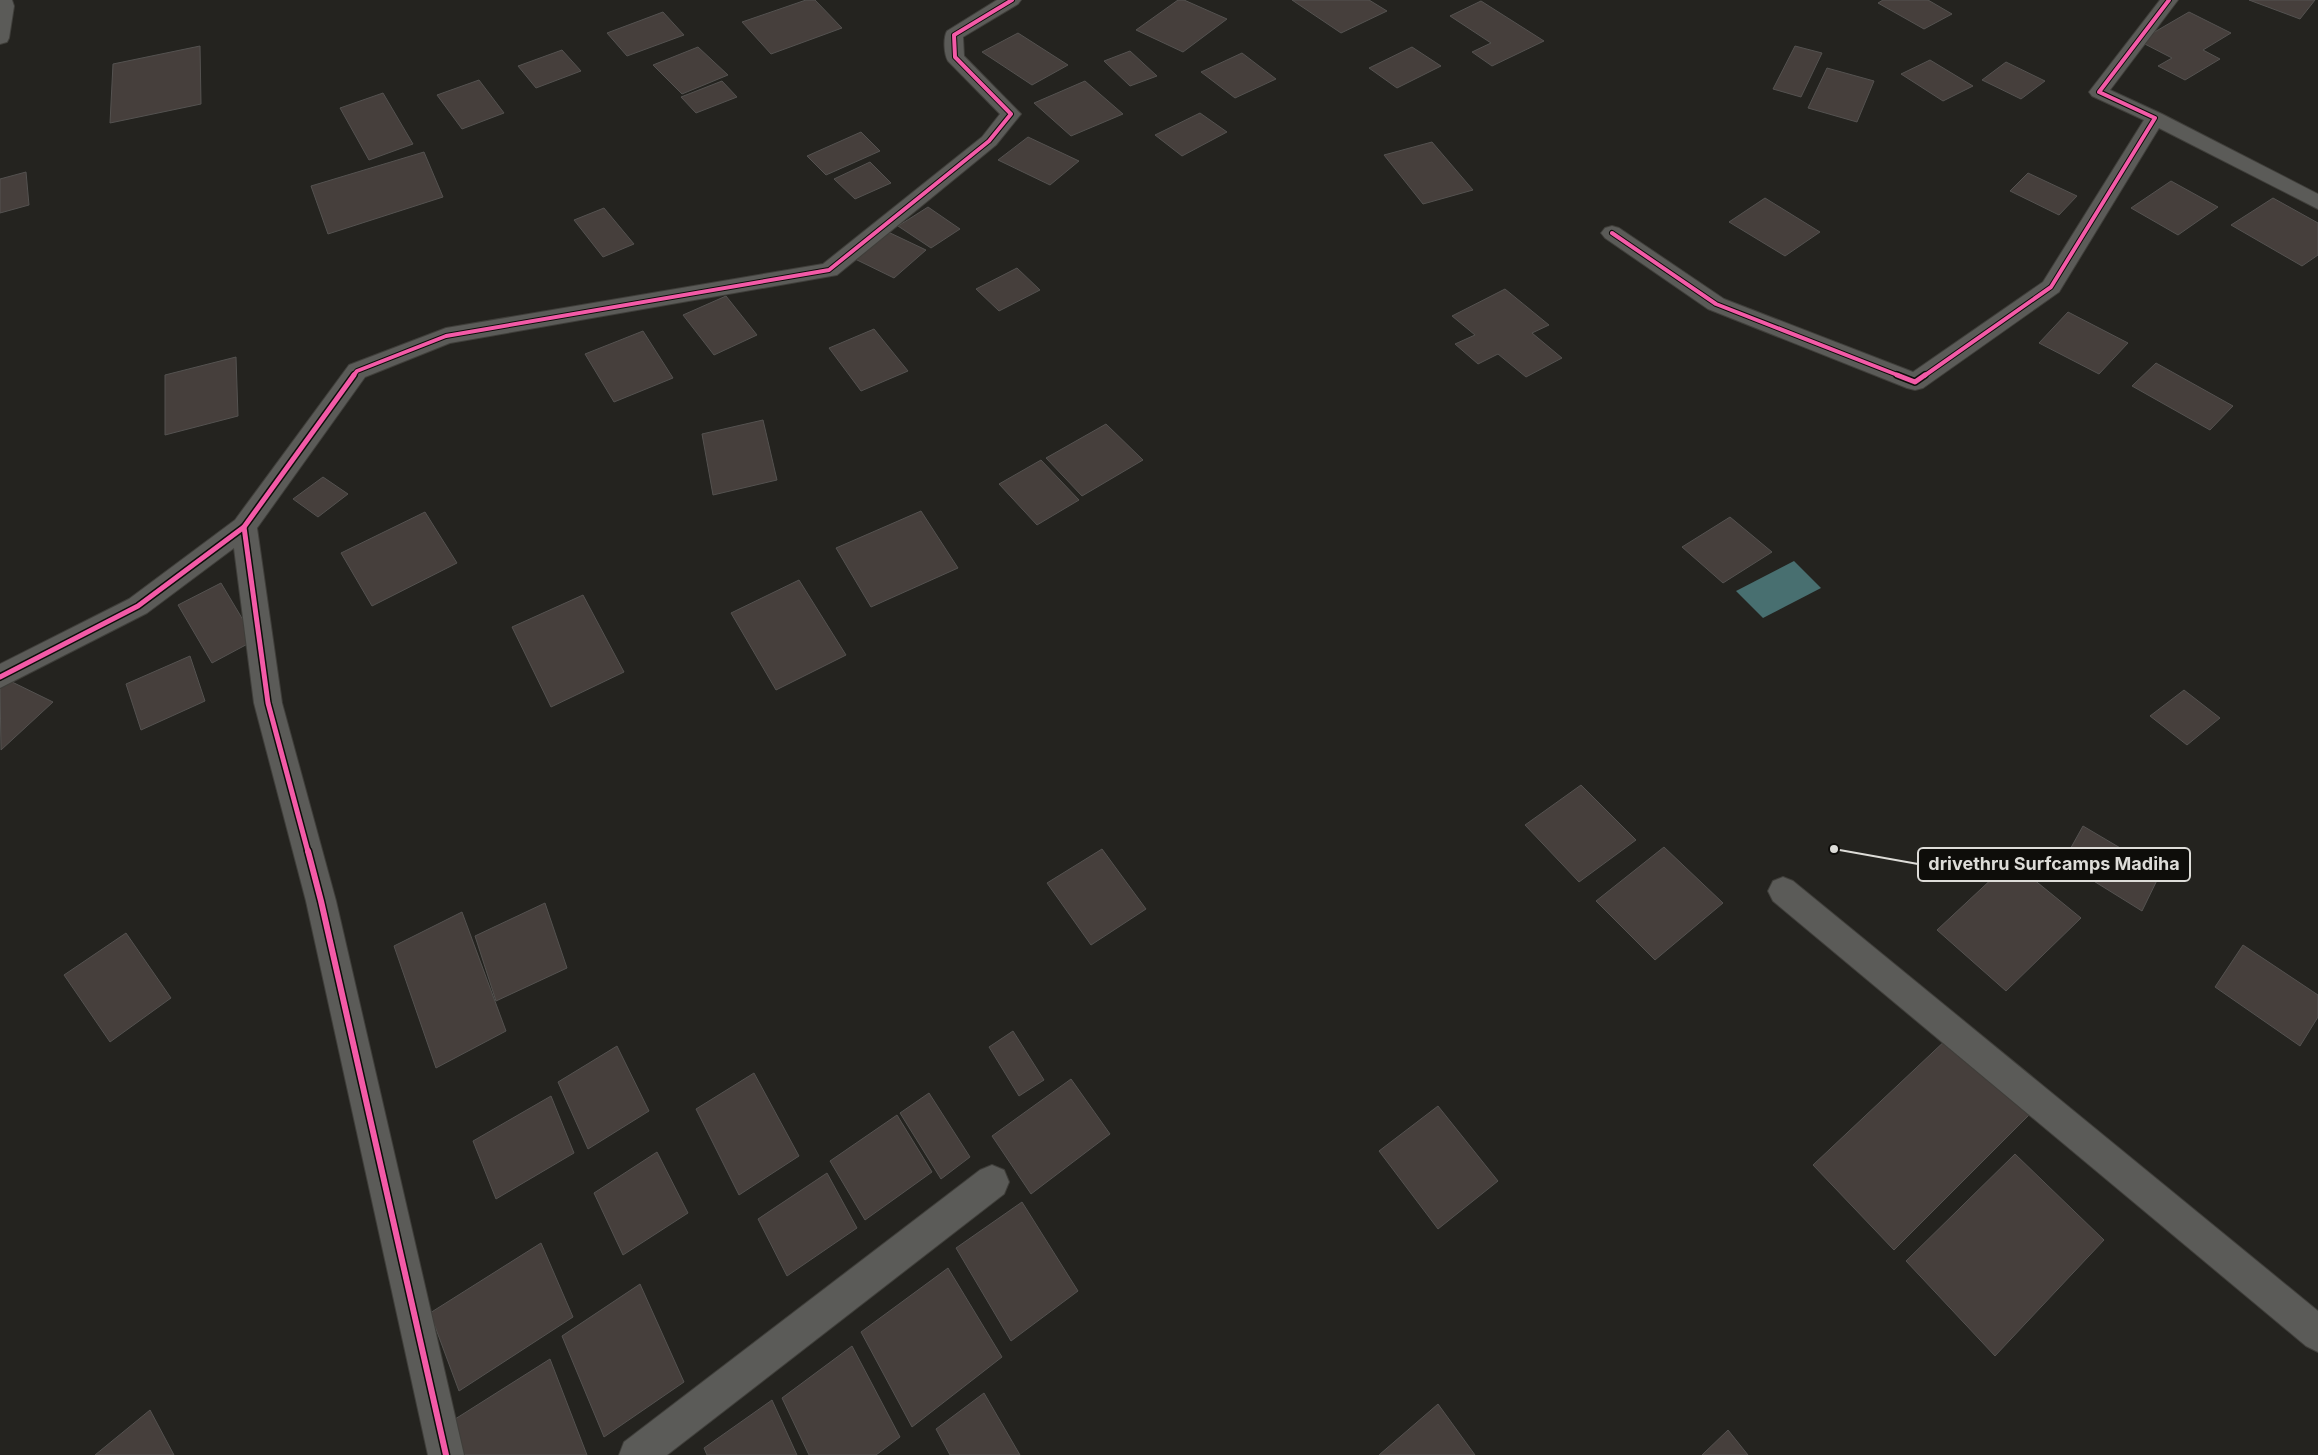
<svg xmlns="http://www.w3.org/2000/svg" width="2318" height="1455" font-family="Inter,sans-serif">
<rect width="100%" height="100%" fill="#24231f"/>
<!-- water -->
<polygon fill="#486f70" points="1794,561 1821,588 1763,618 1736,591"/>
<!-- building -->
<g fill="#463f3c" stroke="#545250">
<polygon points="806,0 815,0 842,28 771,54 742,22"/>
<polygon points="1178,0 1184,0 1227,19 1183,52 1136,30"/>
<polygon points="1292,0 1369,0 1387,11 1341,33"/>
<polygon points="1883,0 1928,0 1952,14 1924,29 1878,3"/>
<polygon points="2249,0 2315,0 2300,19"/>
<polygon points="1481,1 1544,41 1492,66 1472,52 1491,43 1450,16"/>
<polygon points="663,12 684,35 627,56 607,33"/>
<polygon points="2189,12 2231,33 2203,50 2220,59 2185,80 2158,66 2172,58 2139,41"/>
<polygon points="1018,33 1068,65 1032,85 982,52"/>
<polygon points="200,46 201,104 110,123 113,64"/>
<polygon points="1795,46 1822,53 1801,97 1773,89"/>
<polygon points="698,47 728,75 682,94 653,65"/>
<polygon points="1412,47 1441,66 1397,88 1369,68"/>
<polygon points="562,50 581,71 536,88 518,66"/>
<polygon points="1130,51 1157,76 1130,86 1104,61"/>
<polygon points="1242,53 1276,79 1235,98 1201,72"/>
<polygon points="1930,60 1973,86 1943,101 1901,74"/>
<polygon points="2006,62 2045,81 2021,99 1982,80"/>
<polygon points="1827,68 1874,81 1857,122 1808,108"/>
<polygon points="479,80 504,113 462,129 437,95"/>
<polygon points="722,81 737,97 696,113 681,97"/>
<polygon points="1085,81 1123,114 1071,136 1034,103"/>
<polygon points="383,93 413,144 369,160 340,108"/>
<polygon points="1200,113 1227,132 1182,156 1155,135"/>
<polygon points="861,132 880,151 826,175 807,156"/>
<polygon points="1028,137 1079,161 1050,185 998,160"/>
<polygon points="1432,142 1473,190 1423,204 1384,155"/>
<polygon points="424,152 443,197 328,234 311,186"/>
<polygon points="870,162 891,183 855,199 834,179"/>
<polygon points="26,172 29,205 0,213 0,179"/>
<polygon points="2028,173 2077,196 2059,215 2010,191"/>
<polygon points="2171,181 2218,207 2178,235 2131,208"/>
<polygon points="1765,198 1820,232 1785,256 1729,222"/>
<polygon points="2273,198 2318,223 2318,255 2302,266 2231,225"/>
<polygon points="928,207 960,229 931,248 898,226"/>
<polygon points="604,208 634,244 603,257 574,220"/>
<polygon points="886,231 926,250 894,278 853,258"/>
<polygon points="1017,268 1040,290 999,311 976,289"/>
<polygon points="1505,289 1549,325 1532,333 1562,358 1526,377 1498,354 1478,364 1455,344 1475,335 1452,316"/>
<polygon points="726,296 757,335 714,355 683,315"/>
<polygon points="2068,312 2128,343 2099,374 2039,343"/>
<polygon points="874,329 908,371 861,391 829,348"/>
<polygon points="643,331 673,378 614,402 585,354"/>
<polygon points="236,357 238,416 165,435 165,375"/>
<polygon points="2156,363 2233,406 2210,430 2132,386"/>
<polygon points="763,420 777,480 713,495 702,434"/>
<polygon points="1106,424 1143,460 1082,496 1046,458"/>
<polygon points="1041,460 1079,500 1037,525 999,484"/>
<polygon points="323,477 348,494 318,517 293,499"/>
<polygon points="921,511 958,568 871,607 836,548"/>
<polygon points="425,512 457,563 372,606 341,553"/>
<polygon points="1730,517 1772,552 1723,583 1682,547"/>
<polygon points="799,580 846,655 776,690 731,613"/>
<polygon points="221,583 255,640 212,663 178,605"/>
<polygon points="583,595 624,672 551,707 512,627"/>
<polygon points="190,656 205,701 141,730 126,684"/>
<polygon points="8,680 53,702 1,750 0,687"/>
<polygon points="2184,690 2220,718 2187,745 2150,716"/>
<polygon points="1581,785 1636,840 1579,882 1525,825"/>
<polygon points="2083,826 2161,872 2142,911 2063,862"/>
<polygon points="1664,847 1723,903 1655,960 1596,901"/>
<polygon points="1102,849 1146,909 1091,945 1047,883"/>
<polygon points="2011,861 2081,918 2006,991 1937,930"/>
<polygon points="545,903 567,968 496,1001 475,936"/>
<polygon points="462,912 506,1031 436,1068 394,946"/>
<polygon points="126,933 171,998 110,1042 64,975"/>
<polygon points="2243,945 2318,995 2318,1017 2300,1046 2215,987"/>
<polygon points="1013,1031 1044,1080 1019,1096 989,1047"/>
<polygon points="1949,1037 2030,1114 1894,1250 1813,1165"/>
<polygon points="617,1046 649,1111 588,1149 558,1082"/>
<polygon points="754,1073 799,1156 739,1195 696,1109"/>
<polygon points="1071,1079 1110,1134 1031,1194 992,1136"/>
<polygon points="929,1093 970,1157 941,1179 900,1113"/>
<polygon points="551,1096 574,1153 496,1199 473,1141"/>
<polygon points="1438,1106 1498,1181 1438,1229 1379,1151"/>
<polygon points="897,1115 932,1172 865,1220 830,1161"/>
<polygon points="657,1152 688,1213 623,1255 594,1193"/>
<polygon points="2015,1154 2104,1240 1995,1356 1906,1261"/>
<polygon points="827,1173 857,1228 787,1276 758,1219"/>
<polygon points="1022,1202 1078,1291 1011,1341 956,1248"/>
<polygon points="541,1243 573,1317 459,1391 430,1313"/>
<polygon points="948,1268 1002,1357 912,1427 861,1332"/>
<polygon points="640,1284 684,1382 604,1437 562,1336"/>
<polygon points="852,1346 900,1437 876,1455 809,1455 782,1398"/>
<polygon points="550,1359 587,1455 463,1455 452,1421"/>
<polygon points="984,1393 1020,1455 950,1455 936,1429"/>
<polygon points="772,1400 797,1455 707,1455 704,1448"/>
<polygon points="1438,1404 1475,1455 1379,1455"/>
<polygon points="150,1410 174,1455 95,1455"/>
<polygon points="1728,1430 1748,1455 1702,1455"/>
</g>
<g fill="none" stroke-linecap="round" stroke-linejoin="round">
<defs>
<g id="minor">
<polygon points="0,0 12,0 14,6 9,38 7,42 0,44"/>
<path d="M 997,0 L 1021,0 L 1018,4 L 963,37 L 964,56 L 1021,114 L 996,145 L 837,275 L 450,343 L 365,377 L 257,528 L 282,703 L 336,901 L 464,1455 L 428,1455 L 306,901 L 254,703 L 234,548 L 147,613 L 0,688 L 0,664 L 129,599 L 235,520 L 349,365 L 446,328 L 823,264 L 982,137 L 1000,114 L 948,61 C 944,54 943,38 947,31 Z"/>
<polygon points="2160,0 2178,0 2110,90 2162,114 2318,194 2318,209 2159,128 2059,292 1923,388 1915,390 1907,388 1708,309 1605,238 1601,233 1605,228 1612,226 1619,228 1724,299 1913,372 2043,282 2144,120 2092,96 2089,92"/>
<polygon points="1783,877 1793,881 2318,1311 2318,1352 2306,1346 1773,901 1768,891 1773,881"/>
<polygon points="992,1165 1004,1170 1009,1182 1004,1194 667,1455 619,1455 624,1442 980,1170"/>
</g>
</defs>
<!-- minor casing -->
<use href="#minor" stroke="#3f3e3a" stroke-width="2"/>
<!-- minor -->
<use href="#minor" fill="#5b5b58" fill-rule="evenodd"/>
<defs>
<g id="cycleway-far2">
<polyline points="1612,233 1716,304 1900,376"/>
<polyline points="353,376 357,371 446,336 829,270 989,141 1011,114 955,57 954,35 1012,0"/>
<polyline points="1924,376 2051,287 2155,118 2099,92 2169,0"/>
</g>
<g id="cycleway-far1">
<polyline points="1897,375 1915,382 1925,375"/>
<polyline points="244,527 268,703 308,852"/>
<polyline points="0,677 138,606 244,527 354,375"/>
</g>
<polyline id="cycleway" points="308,851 321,901 446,1455"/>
</defs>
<!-- cycleway-far2 casing -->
<use href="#cycleway-far2" stroke="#0e0d0a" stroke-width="6"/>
<!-- cycleway-far1 casing -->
<use href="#cycleway-far1" stroke="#0e0d0a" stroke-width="8"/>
<!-- cycleway casing -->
<use href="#cycleway" stroke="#0e0d0a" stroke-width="9"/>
<!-- cycleway-far2 -->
<use href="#cycleway-far2" stroke="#f35aa7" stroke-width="4"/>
<!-- cycleway-far1 -->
<use href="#cycleway-far1" stroke="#f35aa7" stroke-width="5"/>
<!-- cycleway -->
<use href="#cycleway" stroke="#f35aa7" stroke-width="6"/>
</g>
<!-- callouts -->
<path fill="none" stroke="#dddcd8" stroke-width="2" d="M1834 849L1918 864"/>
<circle fill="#dddcd8" stroke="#0e0d0a" stroke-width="2" cx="1834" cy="849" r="5"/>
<rect fill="#0e0d0a" stroke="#dddcd8" stroke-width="2" x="1918" y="848" width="272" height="33" rx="5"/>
<g font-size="18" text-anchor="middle" font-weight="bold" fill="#dddcd8">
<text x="2054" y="870">drivethru Surfcamps Madiha</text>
</g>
</svg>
